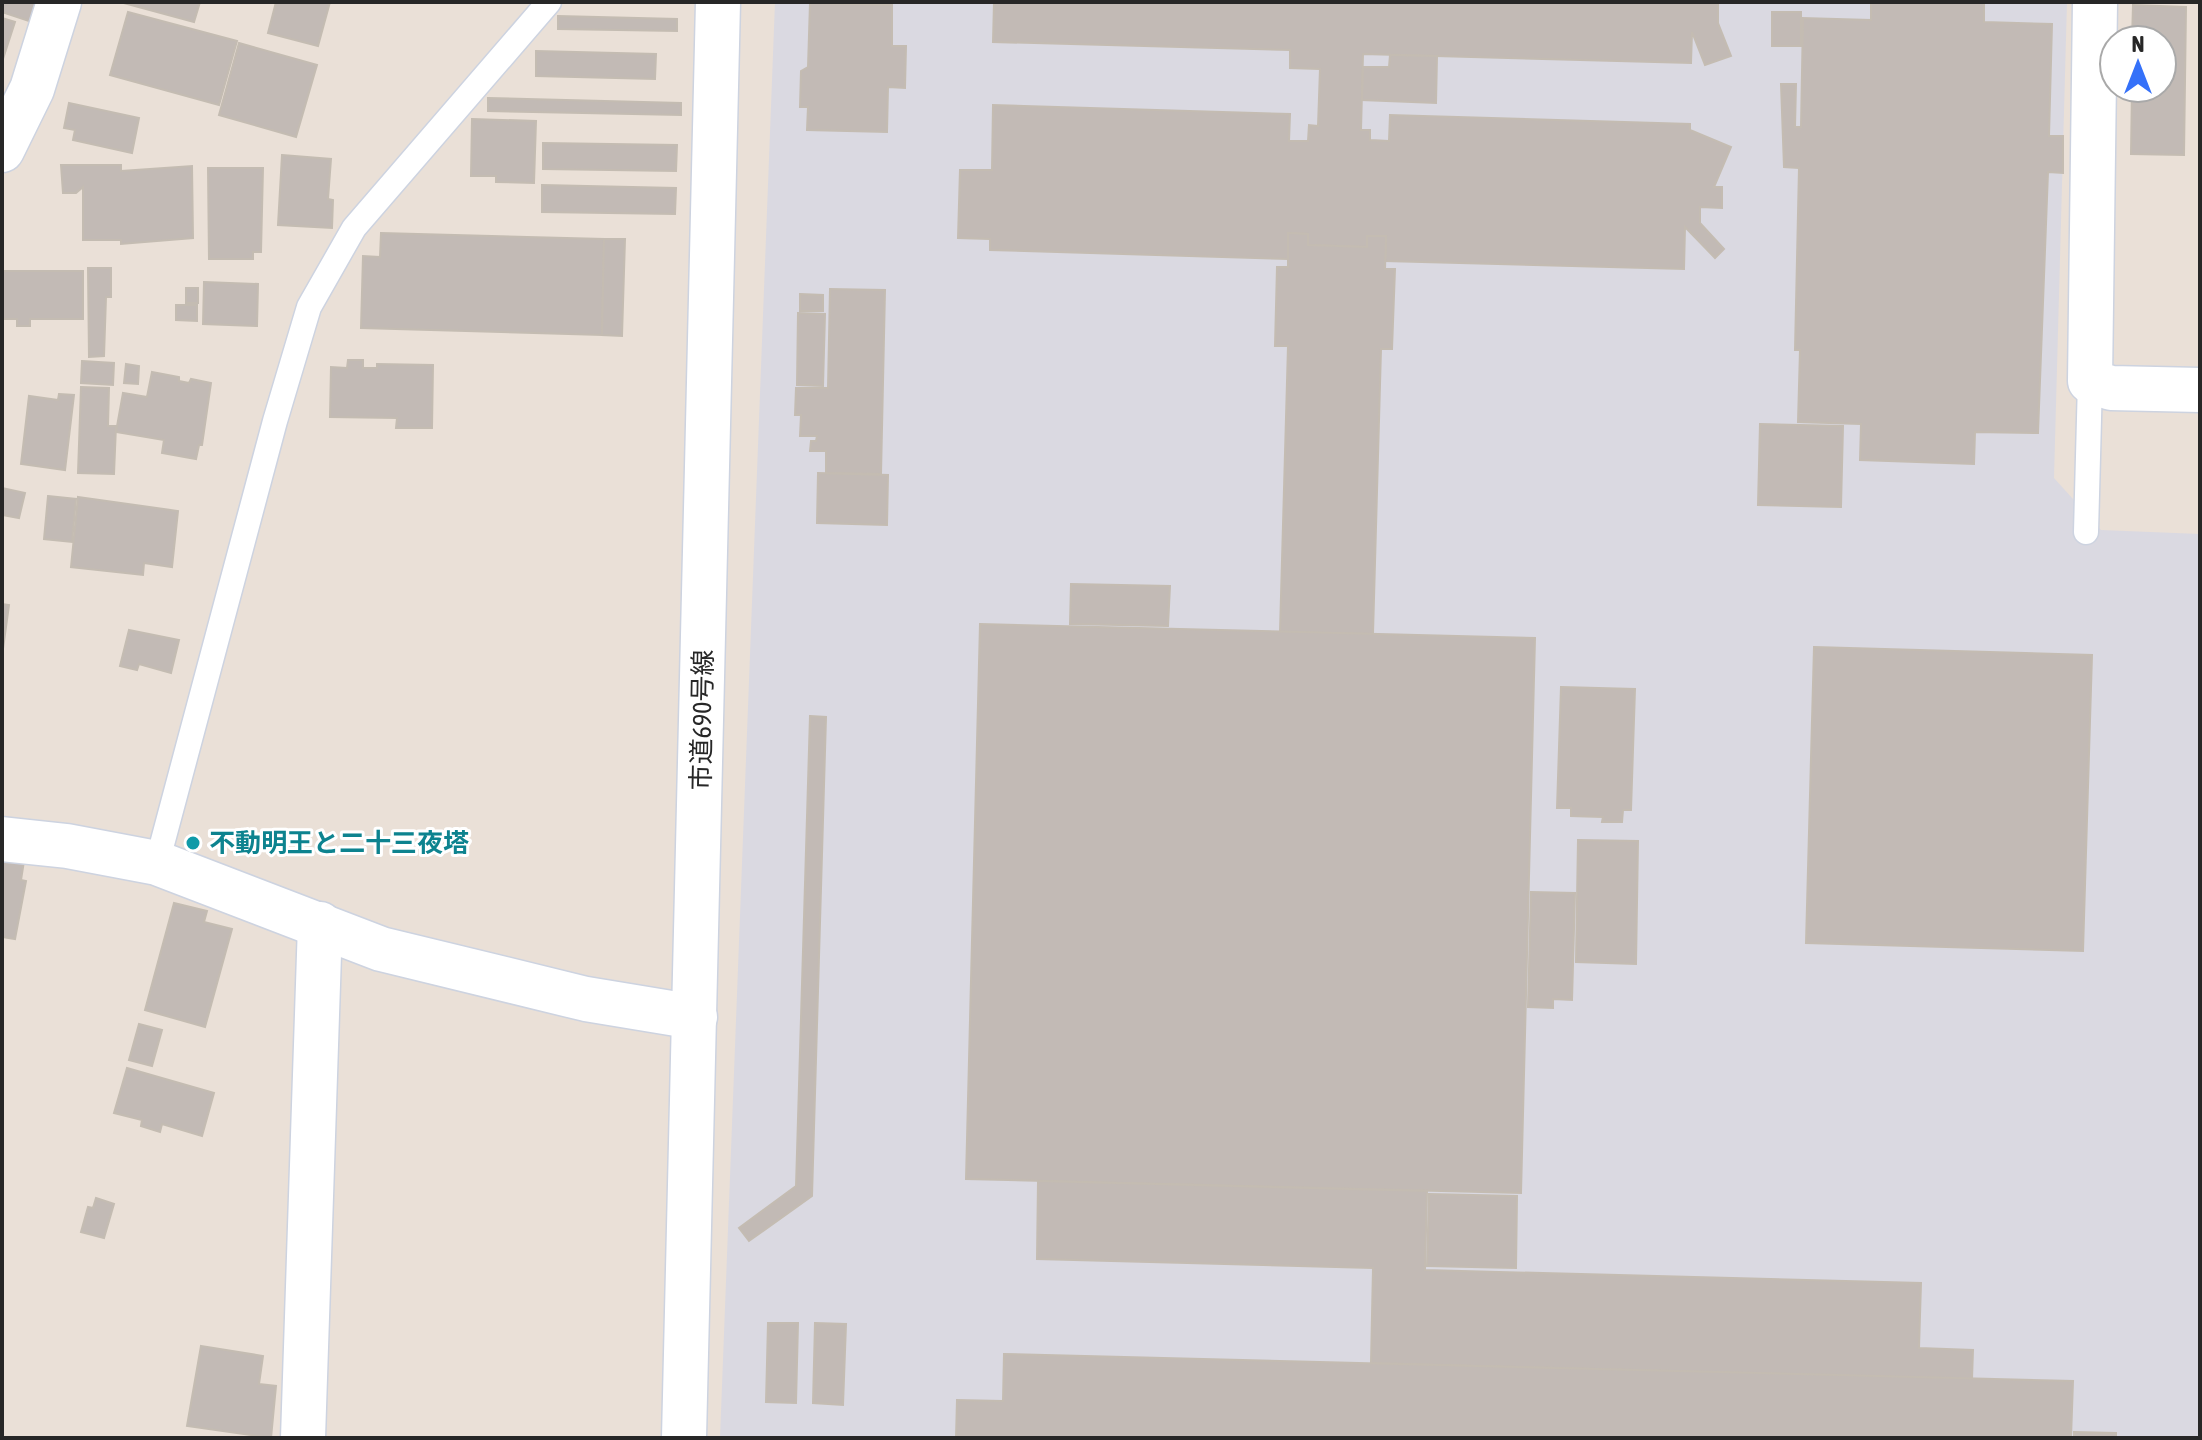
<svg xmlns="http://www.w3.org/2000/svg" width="2202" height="1440" font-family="'Asap Condensed','Noto Sans JP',sans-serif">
<rect width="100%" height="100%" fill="#eae0d7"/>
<!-- industrial -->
<polygon fill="#dad9e1" points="775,2 2067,2 2054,478 2101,530 2200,534 2200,1438 720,1438"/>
<!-- building -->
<g fill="#c2bab5" stroke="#c4bcb2" stroke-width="2">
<polygon points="2,2 45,2 38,24 2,12"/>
<polygon points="120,2 200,2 194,22"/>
<polygon points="276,2 330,2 318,46 268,33"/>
<polygon points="994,2 1728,2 1718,3 1718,23 1731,56 1705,65 1692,32 1691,63 1363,54 1361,130 1370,130 1370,140 1389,141 1390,115 1690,124 1690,130 1731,147 1714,187 1722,187 1722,208 1700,207 1700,223 1724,249 1715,258 1685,227 1684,269 1385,261 1386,236 1367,236 1367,247 1308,245 1308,234 1288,233 1288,259 990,250 990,239 958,238 960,170 992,170 993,105 1290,114 1289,141 1308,141 1309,125 1318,126 1320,69 1290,68 1290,50 993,42"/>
<polygon points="1871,2 1984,3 1984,22 2052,24 2049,136 2063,136 2063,173 2048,172 2038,433 1975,432 1974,464 1860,460 1861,424 1798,422 1800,350 1795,350 1799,168 1784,167 1781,84 1796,84 1795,127 1801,127 1803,18 1871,20"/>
<polygon points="810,3 892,5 892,46 906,46 905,88 888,87 887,132 807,130 808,107 800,107 801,71 808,67"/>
<polygon points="2133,5 2186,7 2184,155 2131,154 2132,88 2162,88 2162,40 2132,40"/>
<polygon points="128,12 237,41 219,105 110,75"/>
<rect x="1772" y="12" width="29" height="34"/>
<polygon points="558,16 677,19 677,31 558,29"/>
<polygon points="2,18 15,22 2,62"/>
<polygon points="239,43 317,65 296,137 219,115"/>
<polygon points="536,51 656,54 655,79 536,76"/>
<polygon points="1390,55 1437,56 1436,103 1362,100 1363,67 1389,67"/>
<polygon points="488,98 681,103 681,115 488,111"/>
<polygon points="69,103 139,118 132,153 73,140 75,130 64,128"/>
<polygon points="472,119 536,121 534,183 496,182 496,176 471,176"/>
<polygon points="543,143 677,145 676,171 543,169"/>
<polygon points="282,155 331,159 328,199 333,200 332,228 278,225"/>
<polygon points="61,165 121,165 121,171 192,166 193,238 121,244 121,240 83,240 83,187 76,193 63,193"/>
<polygon points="208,168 263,168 261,252 253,252 253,259 209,259"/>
<polygon points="542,185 676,188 675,214 542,212"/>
<polygon points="381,233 604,239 602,335 361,328 363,256 380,257"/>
<polygon points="1288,233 1308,234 1308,245 1367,247 1367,236 1386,236 1385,269 1395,269 1392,349 1381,349 1373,634 1280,632 1288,346 1275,346 1277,267 1288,267"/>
<polygon points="604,239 625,239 622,336 602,335"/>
<polygon points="88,268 111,268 111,297 106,297 104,356 89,357"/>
<polygon points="2,271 83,271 83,319 30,319 30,326 17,326 17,319 2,319"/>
<polygon points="204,282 258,284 257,326 203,324"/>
<rect x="186" y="288" width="12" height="15"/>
<polygon points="830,289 885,290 881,474 826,473 826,451 810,451 811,441 816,441 817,436 800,436 801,415 795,415 796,388 828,388"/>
<polygon points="800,294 823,295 823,311 800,311"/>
<polygon points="176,305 197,305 197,321 176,320"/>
<polygon points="798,313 825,314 823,386 797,385"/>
<polygon points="348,360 363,360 363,368 377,368 377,364 433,365 432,428 396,428 397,418 330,417 331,367 347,368"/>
<polygon points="82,361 114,363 113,385 81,383"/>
<polygon points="126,364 139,366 138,384 124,383"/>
<polygon points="152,372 179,377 179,381 189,383 191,379 211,383 202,445 199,445 196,459 162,453 164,440 116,432 123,393 147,397"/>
<polygon points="81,387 109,388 108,426 116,426 114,474 78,473"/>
<polygon points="59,394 74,395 65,470 21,464 29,396 58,400"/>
<polygon points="1760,424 1843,426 1841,507 1758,505"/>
<polygon points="818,473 888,475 887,525 817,523"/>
<polygon points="2,488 25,493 19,518 2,515"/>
<polygon points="48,496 76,499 72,542 44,539"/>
<polygon points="78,497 178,511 172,567 144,563 143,575 71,567"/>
<polygon points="1071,584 1170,586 1168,626 1070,624"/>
<polygon points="2,604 9,605 2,656"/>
<polygon points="980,624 1535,638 1521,1193 966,1179"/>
<polygon points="129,630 179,640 171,673 139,664 137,670 120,666"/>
<polygon points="1814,647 2092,655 2083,951 1806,943"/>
<polygon points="1561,687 1635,689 1631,810 1623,810 1622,822 1602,822 1603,817 1571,816 1571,808 1557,808"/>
<polygon points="810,716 826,717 812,1196 749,1241 739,1228 796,1186"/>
<polygon points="1578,840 1638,841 1636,964 1576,962"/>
<polygon points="2,857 24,861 21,880 26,881 15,939 2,937"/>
<polygon points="1531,892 1575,893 1572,1000 1553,999 1553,1008 1528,1007"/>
<polygon points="174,903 207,911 204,922 232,929 205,1027 145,1010"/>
<polygon points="139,1024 162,1030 152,1066 129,1060"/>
<polygon points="127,1068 214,1093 202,1136 162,1124 160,1132 141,1126 142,1120 114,1113"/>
<polygon points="1038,1181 1427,1191 1425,1270 1921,1283 1919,1348 1973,1350 1972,1379 1371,1363 1373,1268 1037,1259"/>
<polygon points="1429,1194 1517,1196 1516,1268 1427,1266"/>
<polygon points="96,1198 114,1204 104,1238 81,1232 88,1207 93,1208"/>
<polygon points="768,1323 798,1323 796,1403 766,1402"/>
<polygon points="815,1323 846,1324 843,1405 813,1403"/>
<polygon points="201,1346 263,1356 259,1384 276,1386 271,1438 187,1426"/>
<polygon points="1004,1354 2073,1381 2071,1438 956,1438 957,1400 1003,1401"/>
<polygon points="2074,1432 2116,1433 2116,1438 2074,1438"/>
</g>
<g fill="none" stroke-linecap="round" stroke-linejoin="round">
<defs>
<g id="service">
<polyline points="2086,532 2090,381"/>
<polyline points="157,863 275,421 309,307 354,228 549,2"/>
</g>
<g id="minor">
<polyline points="2095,2 2090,381 2111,388 2200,390"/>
<polyline points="2,150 32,89 59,2"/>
<polyline points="2,839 67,846 157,863 381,949 586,999 695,1017"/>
<polyline points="303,1438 320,924"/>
</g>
<polyline id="tertiary" points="684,1438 718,2"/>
</defs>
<!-- service casing -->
<use href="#service" stroke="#cdd3e0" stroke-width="27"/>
<!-- minor casing -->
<use href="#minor" stroke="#cdd3e0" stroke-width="47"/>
<!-- tertiary casing -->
<use href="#tertiary" stroke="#cdd3e0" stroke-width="47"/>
<!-- service -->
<use href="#service" stroke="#fff" stroke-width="24"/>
<!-- minor -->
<use href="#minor" stroke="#fff" stroke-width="44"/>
<!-- tertiary -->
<use href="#tertiary" stroke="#fff" stroke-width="44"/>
</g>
<!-- markers -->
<circle fill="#0f9aa8" stroke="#fff" stroke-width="3" cx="193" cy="843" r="8"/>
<g text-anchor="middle" stroke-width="6" stroke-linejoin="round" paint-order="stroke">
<!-- street labels -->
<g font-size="26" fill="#272727" stroke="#fff">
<text transform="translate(702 720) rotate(-89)" y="9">市道690号線</text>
</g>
<!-- culture labels -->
<g font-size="26" font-weight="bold" fill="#0d838f" stroke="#fff" text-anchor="start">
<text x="209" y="852">不動明王と二十三夜塔</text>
</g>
</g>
<!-- border -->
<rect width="2202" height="1440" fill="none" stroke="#272727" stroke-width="8"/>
<!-- north arrow -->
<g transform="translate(2138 64)"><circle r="38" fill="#ffffff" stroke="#a9a9a9" stroke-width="2"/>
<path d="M0-6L14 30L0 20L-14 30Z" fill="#3571f9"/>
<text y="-12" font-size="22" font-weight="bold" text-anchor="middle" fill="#272727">N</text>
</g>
</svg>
